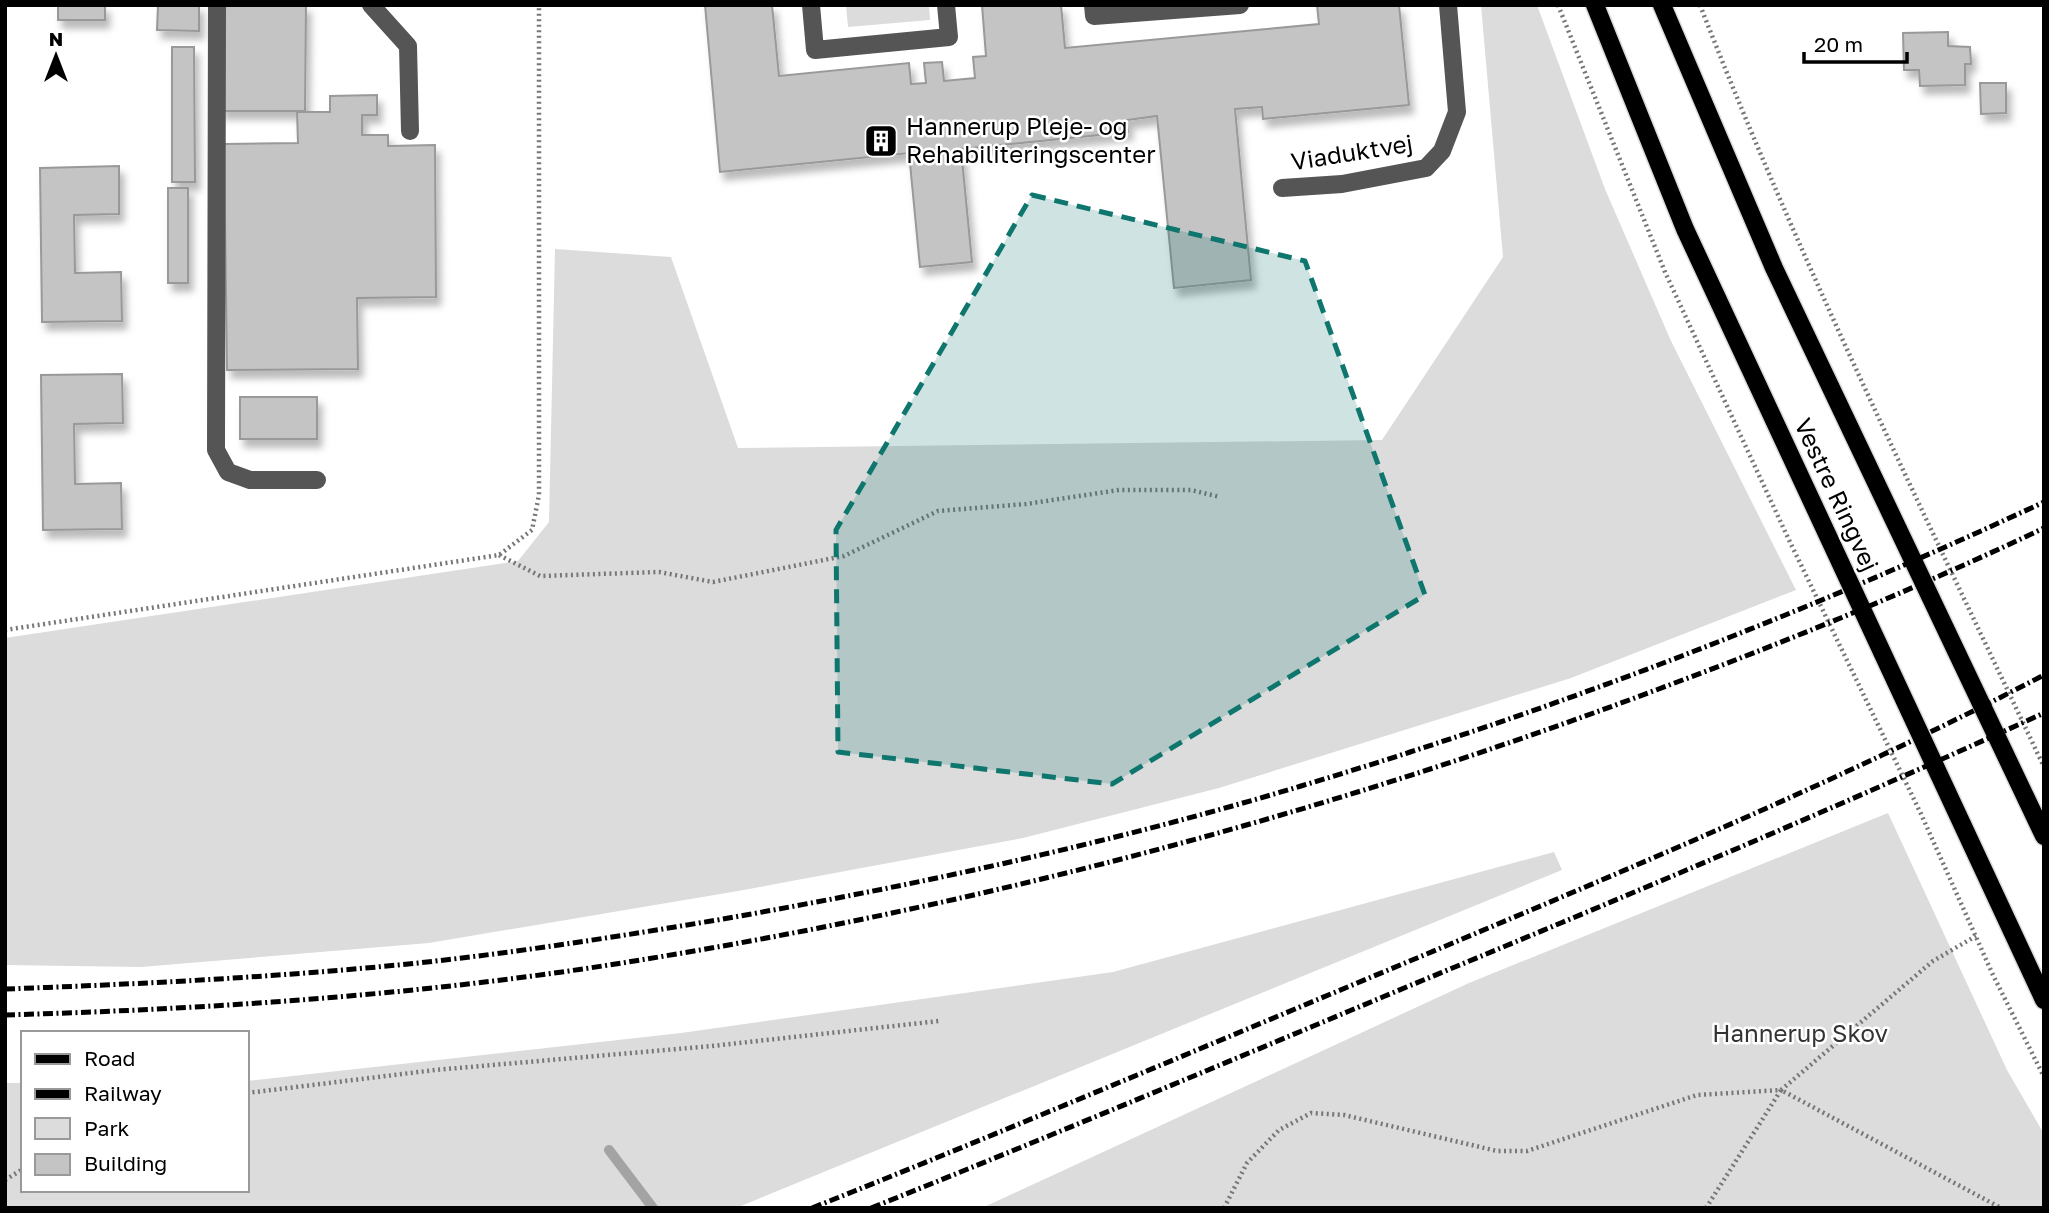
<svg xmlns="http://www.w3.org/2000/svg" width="2049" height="1213" font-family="'Golos Text',sans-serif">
<defs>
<filter id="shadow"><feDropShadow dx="4.5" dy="8" stdDeviation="3.5" flood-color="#0004"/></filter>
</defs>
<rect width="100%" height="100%" fill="#fff"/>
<!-- green -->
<g fill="#dcdcdc">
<polygon points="846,5 929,5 930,20 848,27"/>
<polygon points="1481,5 1537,5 1605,189 1671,341 1796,590 1571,678 1219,788 1023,838 738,891 429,943 141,967 5,965 5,638 518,561 549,522 555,249 671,257 738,448 1382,440 1503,257"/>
<polygon points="1888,813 2007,1070 2044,1134 2044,1208 982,1208 1469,983"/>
<polygon points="1554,852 1562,870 736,1208 5,1208 5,1083 23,1083 23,1190 247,1190 247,1081 681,1033 1113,972"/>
</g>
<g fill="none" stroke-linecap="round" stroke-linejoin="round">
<!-- stream -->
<polyline stroke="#a3a3a3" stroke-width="10" points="609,1150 653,1208"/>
</g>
<!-- building -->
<g fill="#c4c4c4" stroke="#999" stroke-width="2" filter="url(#shadow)">
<rect x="58" y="5" width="47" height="15"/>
<polygon points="158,5 199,5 199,31 157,30"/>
<polygon points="221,5 306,5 305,111 220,111"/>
<polygon points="705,5 772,5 779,76 909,63 911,84 926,83 924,63 942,62 944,81 975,78 973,57 986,56 982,5 1061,5 1065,48 1319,24 1317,5 1399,5 1409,105 1263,119 1262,107 1235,109 1251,280 1174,288 1157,116 1127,120 1128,132 961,149 972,262 920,267 909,153 720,172"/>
<polygon points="1948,32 1948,46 1970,47 1971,64 1965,64 1965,85 1920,86 1919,70 1904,70 1903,33"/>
<polygon points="172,47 194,47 195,182 172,182"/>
<polygon points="1980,83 2006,83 2006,113 1981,114"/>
<polygon points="377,95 377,115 362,115 362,135 388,135 388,146 435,145 436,297 357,298 358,369 227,370 224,144 298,143 297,112 330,112 330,96"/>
<polygon points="119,166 119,214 74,215 75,273 121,272 122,321 42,322 40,168"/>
<rect x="168" y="188" width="20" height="95"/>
<polygon points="122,374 123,423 74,424 75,484 121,483 122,529 43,530 41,375"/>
<rect x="240" y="397" width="77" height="42"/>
</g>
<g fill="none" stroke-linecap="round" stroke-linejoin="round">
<defs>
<g id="major">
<polyline points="1595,5 1685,229 2044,1000"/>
<polyline points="1662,5 1774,268 2044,836"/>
</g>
</defs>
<!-- major casing -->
<use href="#major" stroke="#dbdbdb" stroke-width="21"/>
<!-- path -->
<g stroke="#777" stroke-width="4.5" stroke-dasharray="2 3.5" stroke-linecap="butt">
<polyline points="1558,5 1665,272 1789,540 1921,814 1993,975 2044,1077"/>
<path d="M 1700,5 C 1801,265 1925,515 2044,767"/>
<polyline points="499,555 540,576 659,572 713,582 844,556 938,511 1026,504 1119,490 1191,490 1220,497"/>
<polyline points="5,630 499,555 532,530 539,495 539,5"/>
<polyline points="247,1093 435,1070 712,1046 939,1021"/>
<polyline points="5,1180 23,1169"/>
<polyline points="1224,1208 1247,1163 1279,1130 1311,1113 1344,1115 1497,1151 1527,1151 1697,1095 1781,1090 1933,961 1976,936"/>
<polyline points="1706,1208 1781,1090 2001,1208"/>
</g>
<!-- minor -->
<g stroke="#555" stroke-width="18">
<polyline points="217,5 216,450 228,472 250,480 317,480"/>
<polyline points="371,5 408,46 410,131"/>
<polyline points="811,5 815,50 949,37 946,5"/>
<polyline points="1093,5 1094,16 1240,5"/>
<polyline points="1282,188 1342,184 1426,168 1442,151 1457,112 1448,5"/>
</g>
<!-- major -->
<use href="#major" stroke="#000" stroke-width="18"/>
<!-- rail -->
<g stroke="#000" stroke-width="5" stroke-dasharray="10 3.5 2 3.5" stroke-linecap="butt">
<path d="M 5,989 C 143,984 281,977 418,963 C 520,952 622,936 723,919 C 917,885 1112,843 1301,786 C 1555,710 1804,614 2044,502"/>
<path d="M 5,1015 C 213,1009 423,995 628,962 C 985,905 1334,812 1672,684 C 1798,637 1922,586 2044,528"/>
<path d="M 812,1208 C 1023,1124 1232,1035 1441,948 C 1645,862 1848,777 2044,675"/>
<path d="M 871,1208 C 1051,1136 1230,1061 1409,986 C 1622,898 1834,809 2044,713"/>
</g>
</g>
<!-- marked area -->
<path fill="#0f766e" fill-opacity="0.2" stroke="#0f766e" stroke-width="5" stroke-dasharray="14 9" stroke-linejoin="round" d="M 1032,195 L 1305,261 L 1425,595 L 1112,784 L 838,752 L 836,530 Z"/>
<!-- icons -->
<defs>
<symbol id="building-square" viewBox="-11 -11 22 22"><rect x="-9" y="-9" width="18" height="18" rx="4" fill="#000" stroke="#fff"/><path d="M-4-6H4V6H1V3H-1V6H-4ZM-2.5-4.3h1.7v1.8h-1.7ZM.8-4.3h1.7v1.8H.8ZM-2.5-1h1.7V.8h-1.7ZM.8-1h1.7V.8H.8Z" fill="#fff"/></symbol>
</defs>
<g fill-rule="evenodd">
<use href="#building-square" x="862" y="122" width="38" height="38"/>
</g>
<g text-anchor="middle" stroke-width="5" stroke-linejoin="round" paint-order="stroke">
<!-- poi labels -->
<g font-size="24" fill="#000" stroke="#fff" text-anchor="start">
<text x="906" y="135">Hannerup Pleje- og<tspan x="906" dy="28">Rehabiliteringscenter</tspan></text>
</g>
<!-- street labels -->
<g font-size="24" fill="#000" stroke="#fff">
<text transform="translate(1352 153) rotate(-9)" y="8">Viaduktvej</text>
<text transform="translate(1836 495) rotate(65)" y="8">Vestre Ringvej</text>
</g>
<!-- park labels -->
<g font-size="24" fill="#333" stroke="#fff">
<text x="1800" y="1042">Hannerup Skov</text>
</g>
</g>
<!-- border -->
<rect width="2049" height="1213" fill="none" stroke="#000000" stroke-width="14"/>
<!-- legend -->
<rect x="21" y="1031" width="228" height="161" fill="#ffffff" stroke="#999999" stroke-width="2"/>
<rect x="35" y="1054" width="35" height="10" fill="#000000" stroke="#999999" stroke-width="2"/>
<text x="84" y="1066" font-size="21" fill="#000000">Road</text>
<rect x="35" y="1089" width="35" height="10" fill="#000000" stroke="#999999" stroke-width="2"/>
<text x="84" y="1101" font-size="21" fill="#000000">Railway</text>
<rect x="35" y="1118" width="35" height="21" fill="#dcdcdc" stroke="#999999" stroke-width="2"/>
<text x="84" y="1136" font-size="21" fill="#000000">Park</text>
<rect x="35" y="1154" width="35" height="21" fill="#c4c4c4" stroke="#999999" stroke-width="2"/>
<text x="84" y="1171" font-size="21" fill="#000000">Building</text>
<!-- north arrow -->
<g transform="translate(56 56)" stroke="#ffffff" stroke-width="5" paint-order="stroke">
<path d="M0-5L12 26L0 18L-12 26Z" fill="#000000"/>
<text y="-10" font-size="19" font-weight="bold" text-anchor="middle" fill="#000000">N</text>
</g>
<!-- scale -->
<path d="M1804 52v10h103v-10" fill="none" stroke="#000000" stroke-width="3.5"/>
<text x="1814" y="52" font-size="21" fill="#000000" stroke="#ffffff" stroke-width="5" paint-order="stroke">20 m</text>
</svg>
